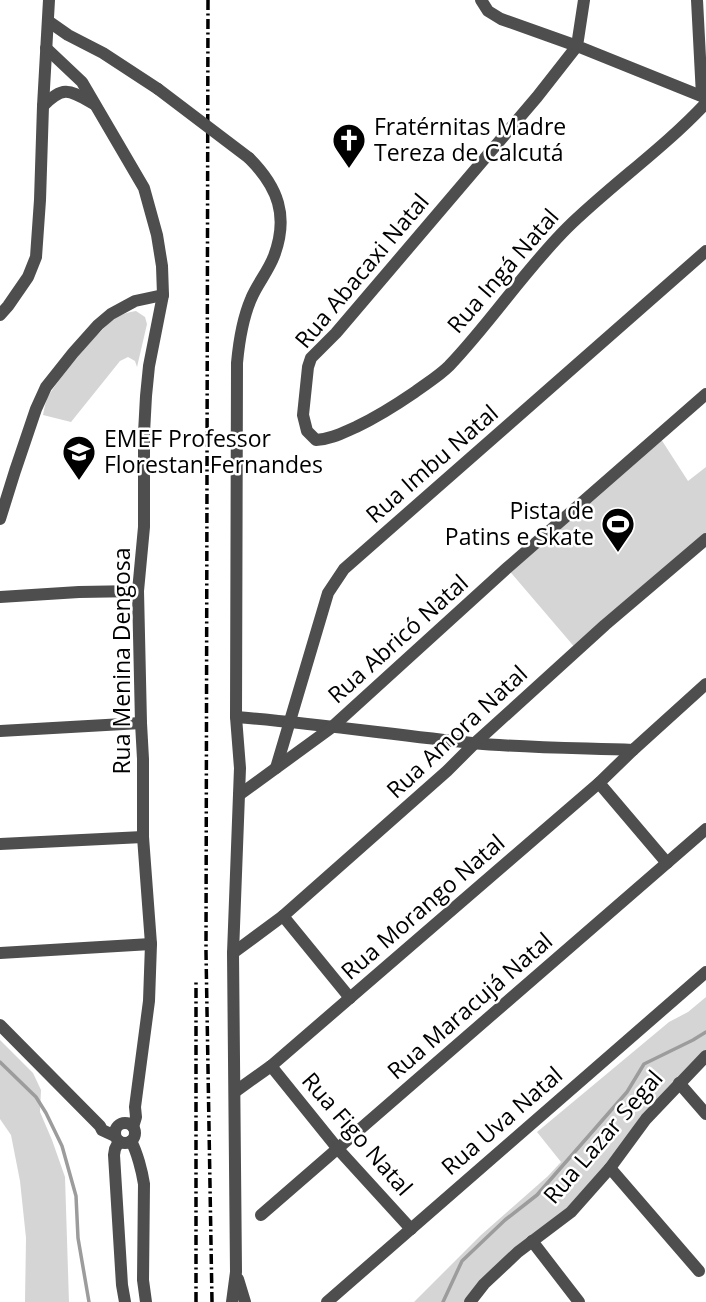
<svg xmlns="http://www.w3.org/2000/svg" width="706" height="1302" font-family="'Open Sans',sans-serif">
<rect width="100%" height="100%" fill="#fff"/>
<!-- green -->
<g fill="#d5d5d5">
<path d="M 136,311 L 145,317 L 147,324 L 137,367 L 135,361 L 128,357 L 120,361 L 71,422 L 43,415 C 44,410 45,404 47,399 C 56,381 99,330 115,318 C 121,314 129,312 136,311 Z"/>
<polygon points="659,436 688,481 706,467 706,539 577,650 507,568"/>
<polygon points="706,997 706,1052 591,1188 464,1302 414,1302 481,1235 548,1176 561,1162 537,1132 669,1022 688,1012"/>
<polygon points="0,1040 33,1073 41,1090 40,1112 52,1140 65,1177 69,1302 25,1302 26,1238 20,1181 11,1135 0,1119"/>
</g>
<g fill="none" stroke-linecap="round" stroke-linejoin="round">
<!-- stream -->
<g stroke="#9c9c9c" stroke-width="3.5">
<polyline points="0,1062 36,1097 46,1113 62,1146 76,1196 78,1238 89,1302"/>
<polyline points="443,1302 462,1261 505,1220 537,1195 627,1092 644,1064 693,1040 706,1032"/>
</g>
<!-- minor -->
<g stroke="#4e4e4e" stroke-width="12">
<path d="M 481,0 L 488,11 L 501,19 L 577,46 L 537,97 L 336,333 L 311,358 L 308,367 L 303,415 L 307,431 L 316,440 C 331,439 342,433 356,427 C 377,417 396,405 415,392 C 427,383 439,376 449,366 C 491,322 524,271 567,228 C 612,184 663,149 706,103"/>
<polyline points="584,0 577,46 706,98"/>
<polyline points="697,0 702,96"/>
<polyline points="48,21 68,35 103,53 158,89"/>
<polyline points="46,48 82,82 144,188 157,235 162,266 163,295 149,366 146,396 144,433 144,527 138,591 141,723 143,759 143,837 151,944 149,1001 135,1107 136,1117 133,1127"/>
<path d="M 43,106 C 64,85 69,90 94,104"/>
<polyline points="0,315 8,306 28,277 36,257 40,200 43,106 49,0"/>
<polyline points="0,519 15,471 36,409 46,387 73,353 98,325 111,314 135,301 163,295"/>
<polyline points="0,597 79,592 138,591"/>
<path d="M 236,717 C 315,723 393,735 472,743 C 525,748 579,748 633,750 L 706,684"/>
<polyline points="0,731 141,723"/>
<polyline points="276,768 328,593 344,569 706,251"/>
<polyline points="599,783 667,863"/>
<polyline points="239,795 331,728 507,568 706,394"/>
<polyline points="0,844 143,837"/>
<polyline points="283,916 350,998"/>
<polyline points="0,953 151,944"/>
<polyline points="233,953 283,916 447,771 475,743 605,625 706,539"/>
<polyline points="0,1025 100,1126 102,1130 115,1136"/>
<polyline points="271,1066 338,1149 411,1229"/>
<polyline points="679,1083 706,1114"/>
<polyline points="236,1091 271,1066 599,783 633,750"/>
<circle cx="125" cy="1133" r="10"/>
<polyline points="119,1141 115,1149 114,1155 122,1285 125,1302"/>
<path d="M 131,1141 C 137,1152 142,1171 144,1184 L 143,1280 L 146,1302"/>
<polyline points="610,1168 699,1271"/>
<polyline points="261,1215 706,829"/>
<polyline points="532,1241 579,1302"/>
<polyline points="238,1279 245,1302"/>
<path d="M 232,1302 L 236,1272 L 233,953 L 240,768 L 236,717 L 237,363 C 239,341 242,320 251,299 C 257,284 268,272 274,256 C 289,216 278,187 249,158"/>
<polyline points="327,1302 706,972"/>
<polyline points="470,1302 484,1284 518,1252 571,1212 610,1168 646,1119 706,1056"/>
</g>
<!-- rail -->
<g stroke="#000" stroke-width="3.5" stroke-dasharray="10 3.5 2 3.5" stroke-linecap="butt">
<polyline points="208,0 206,952 212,1302"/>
<polyline points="196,1302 196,980"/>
</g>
<!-- minor-bridge -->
<polyline stroke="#4e4e4e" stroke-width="12" points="158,89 249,158"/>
</g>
<!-- icons -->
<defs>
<symbol id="church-pin" viewBox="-11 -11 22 30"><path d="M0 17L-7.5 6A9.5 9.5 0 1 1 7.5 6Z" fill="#000" stroke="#fff"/><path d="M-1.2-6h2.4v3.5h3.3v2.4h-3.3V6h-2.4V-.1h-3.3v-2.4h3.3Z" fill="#fff"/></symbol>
<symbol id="school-pin" viewBox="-11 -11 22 30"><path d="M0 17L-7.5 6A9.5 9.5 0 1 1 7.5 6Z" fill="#000" stroke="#fff"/><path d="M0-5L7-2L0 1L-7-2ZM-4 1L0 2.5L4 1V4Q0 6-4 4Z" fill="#fff"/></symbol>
<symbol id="stadium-pin" viewBox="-11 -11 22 30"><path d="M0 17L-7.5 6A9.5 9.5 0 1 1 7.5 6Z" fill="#000" stroke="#fff"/><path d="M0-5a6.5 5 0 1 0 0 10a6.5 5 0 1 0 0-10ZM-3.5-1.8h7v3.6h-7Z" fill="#fff"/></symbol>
</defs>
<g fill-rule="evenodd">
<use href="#church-pin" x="330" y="121" width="38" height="52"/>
<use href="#school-pin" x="60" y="433" width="38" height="52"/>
<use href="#stadium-pin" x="599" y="505" width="38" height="52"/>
</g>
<g text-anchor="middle" stroke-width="5" stroke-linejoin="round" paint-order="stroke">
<!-- poi labels -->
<g font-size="23" fill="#000" stroke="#fff" text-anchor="start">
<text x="374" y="135">Fratérnitas Madre<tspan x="374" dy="26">Tereza de Calcutá</tspan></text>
<text x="104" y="447">EMEF Professor<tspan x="104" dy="26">Florestan Fernandes</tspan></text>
<text x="594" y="519" text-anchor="end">Pista de<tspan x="594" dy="26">Patins e Skate</tspan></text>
</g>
<!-- street labels -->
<g font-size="23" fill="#000" stroke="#fff">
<text transform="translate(362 271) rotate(-50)" y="8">Rua Abacaxi Natal</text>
<text transform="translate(503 271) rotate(-49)" y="8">Rua Ingá Natal</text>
<text transform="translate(432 464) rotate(-41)" y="8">Rua Imbu Natal</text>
<text transform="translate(398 639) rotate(-42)" y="8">Rua Abricó Natal</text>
<text transform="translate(122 661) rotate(-90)" y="8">Rua Menina Dengosa</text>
<text transform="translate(457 732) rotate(-43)" y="8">Rua Amora Natal</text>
<text transform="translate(423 907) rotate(-41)" y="8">Rua Morango Natal</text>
<text transform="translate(470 1006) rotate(-41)" y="8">Rua Maracujá Natal</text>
<text transform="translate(502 1121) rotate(-41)" y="8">Rua Uva Natal</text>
<text transform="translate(357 1134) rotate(49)" y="8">Rua Figo Natal</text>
<text transform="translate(603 1137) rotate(-49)" y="8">Rua Lazar Segal</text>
</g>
</g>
</svg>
